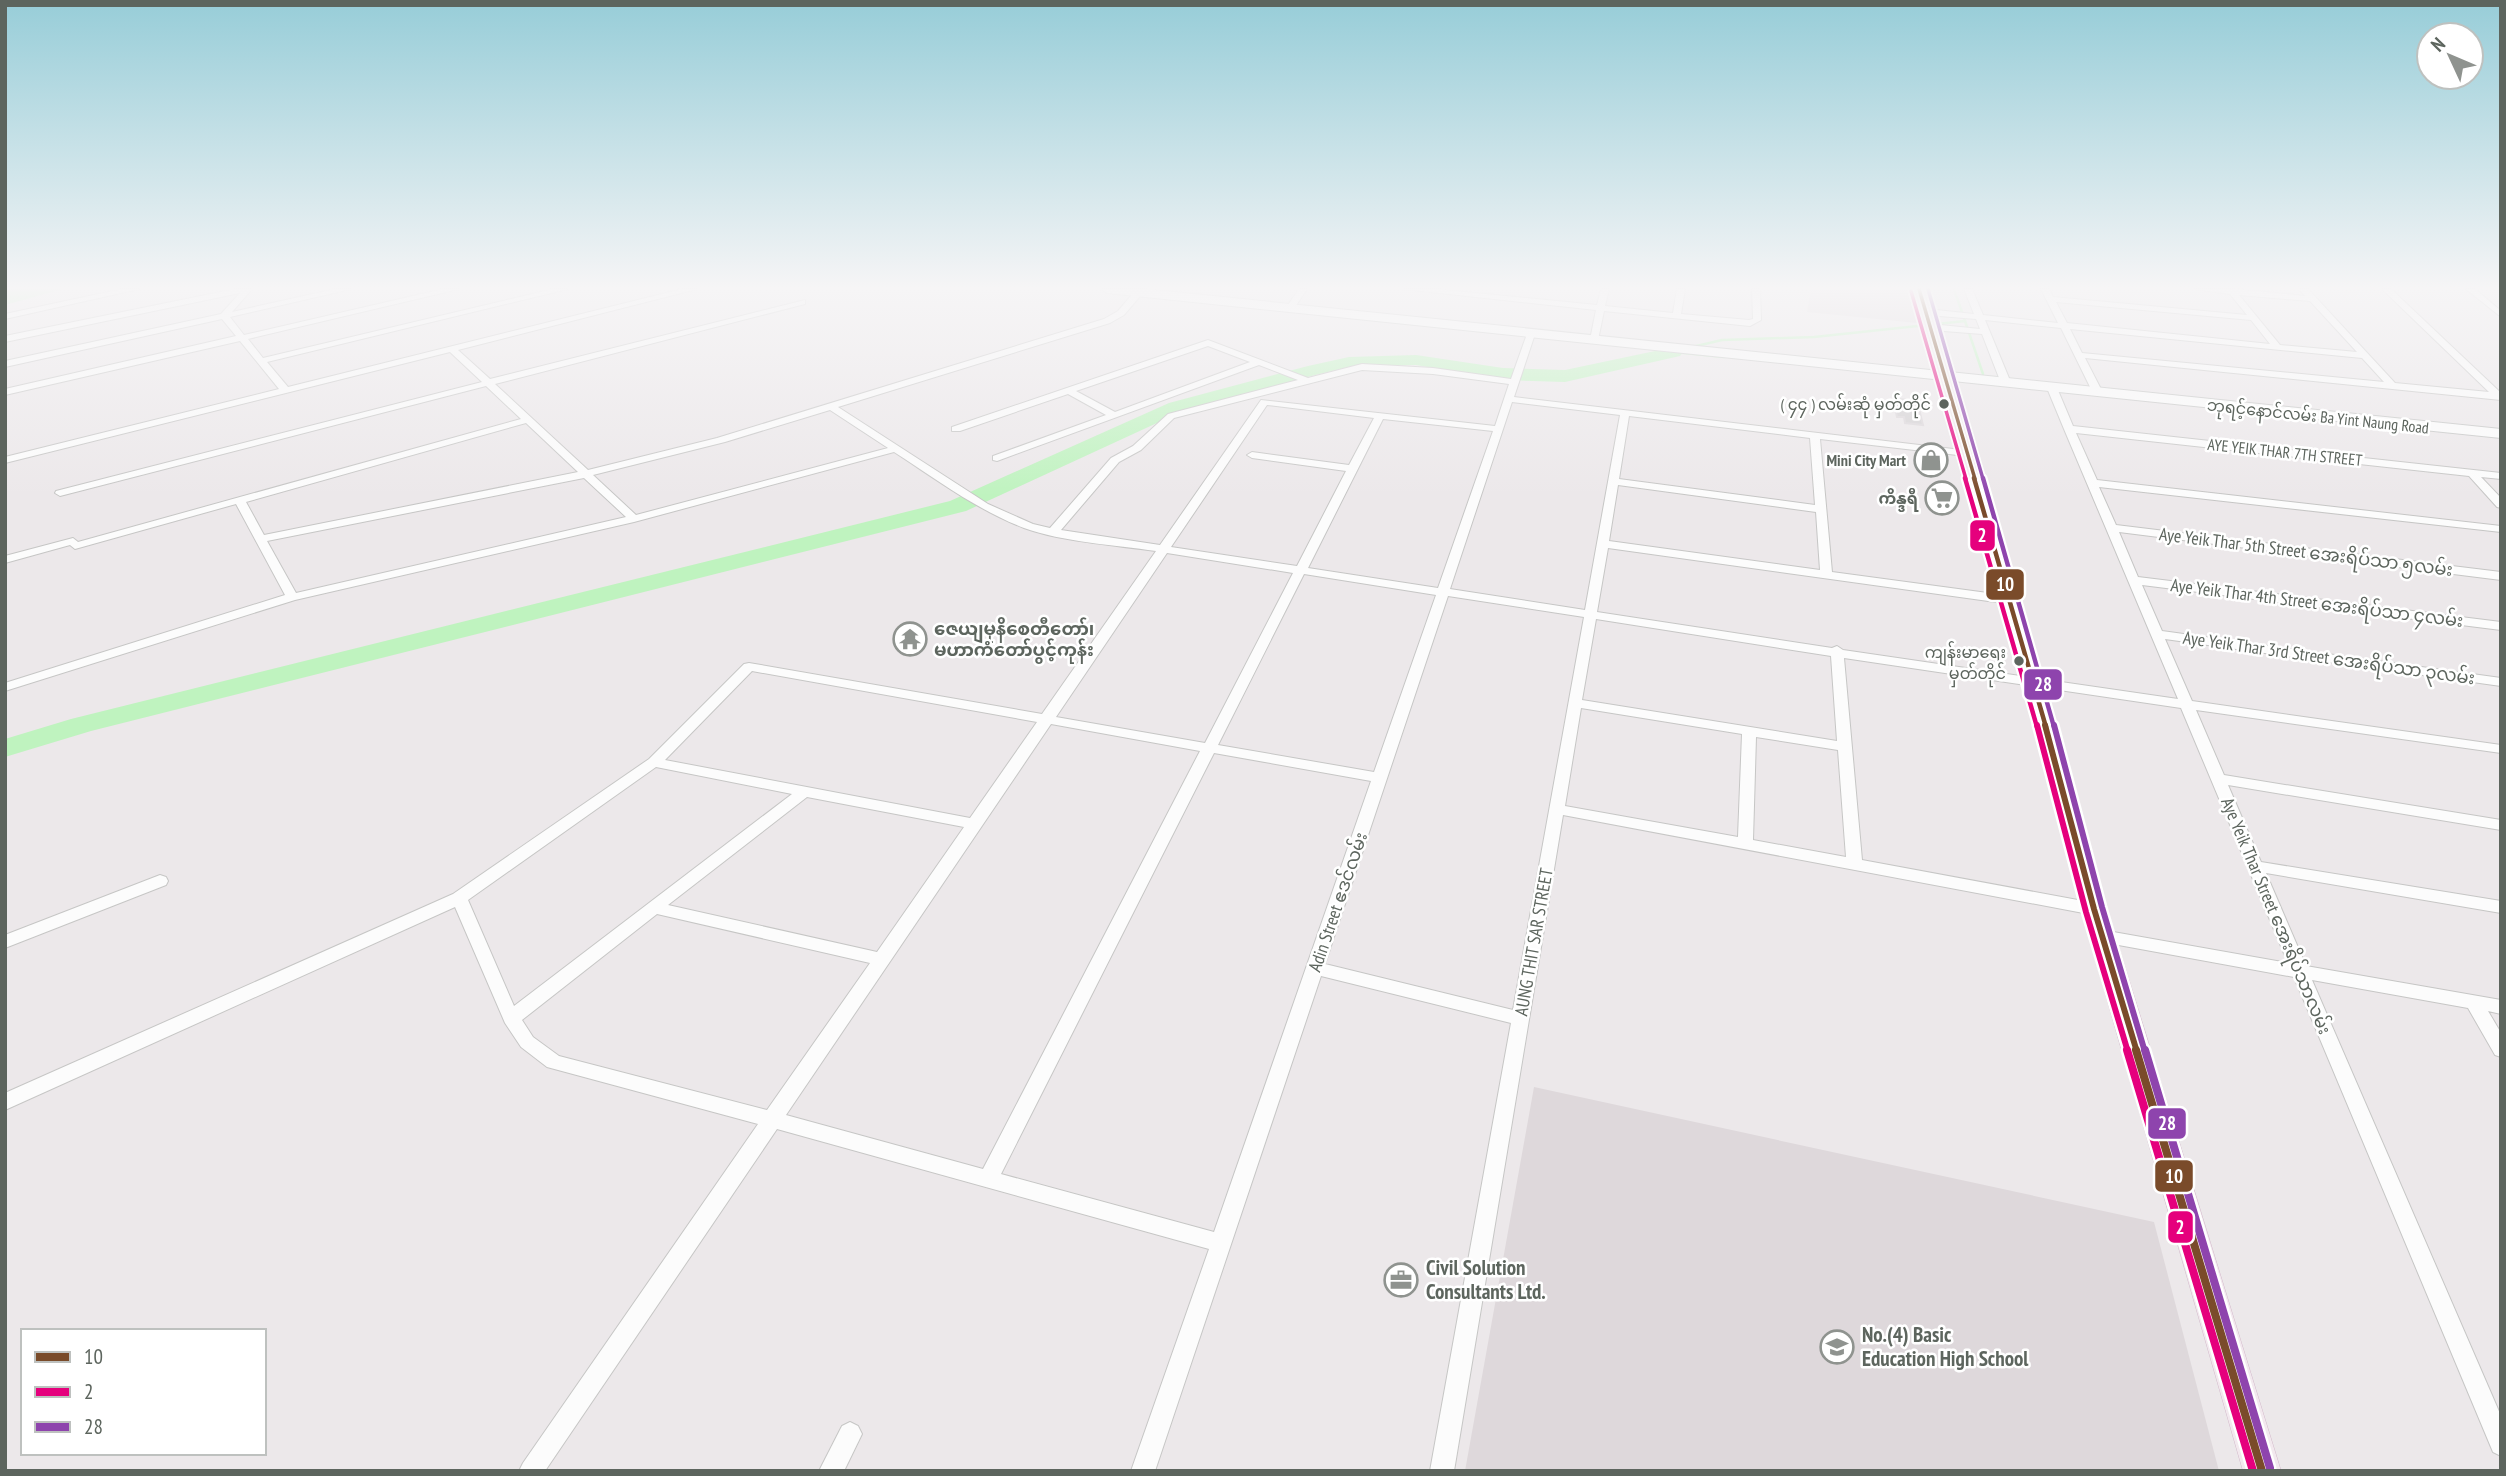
<svg xmlns="http://www.w3.org/2000/svg" width="2506" height="1476" font-family="'PT Sans Narrow','Noto Sans Myanmar',sans-serif">
<rect width="100%" height="100%" fill="#ece8ea"/>
<!-- education -->
<g fill="#ded8db">
<polygon points="1811,289 1907,289 1917,323 1807,312"/>
<polygon points="1534,1087 2154,1222 2219,1471 1465,1471"/>
</g>
<!-- water -->
<polygon fill="#bff3bf" points="5,289 63,289 5,305"/>
<g fill="none" stroke-linecap="round" stroke-linejoin="round">
<!-- stream -->
<g stroke="#bff3bf" stroke-width="2.5">
<polyline points="1965,321 1983,374"/>
<polyline points="1692,347 1722,340 1814,337 1965,321 1954,289"/>
<polyline points="1674,352 1724,357"/>
</g>
<!-- river -->
<polygon fill="#bff3bf" fill-rule="evenodd" points="1674,347 1683,352 1680,356 1565,382 1503,380 1416,365 1349,367 1311,376 1183,411 966,511 91,731 5,757 5,739 71,719 950,501 1169,403 1308,366 1349,357 1416,355 1503,368 1565,370"/>
</g>
<!-- building -->
<polygon fill="#d4d1d3" stroke="#dcd7da" stroke-width="2" points="1899,399 1917,401 1923,425 1905,423 1904,417 1897,417 1894,403 1900,403"/>
<g fill="none" stroke-linecap="round" stroke-linejoin="round">
<defs>
<g id="street">
<polygon points="122,289 139,289 5,319 5,314"/>
<path d="M 235,289 L 252,289 L 232,312 L 335,289 L 351,289 L 230,317 L 244,335 L 443,289 L 459,289 L 248,339 L 263,358 L 553,289 L 568,289 L 267,362 L 288,387 L 682,289 L 697,289 L 458,350 L 490,379 L 805,300 L 805,304 L 495,384 L 588,470 L 717,438 L 1104,319 L 1118,311 L 1135,291 L 1141,291 L 1141,295 L 1124,315 L 1110,323 L 838,407 L 988,504 L 1033,524 L 1050,528 L 1111,458 L 1133,446 L 1168,414 L 1298,380 L 1259,365 L 997,461 L 993,460 L 993,456 L 1106,415 L 1068,394 L 960,431 L 952,431 L 952,427 L 1208,340 L 1308,378 L 1362,364 L 1433,368 L 1511,379 L 1527,334 L 1531,331 L 1535,334 L 1514,397 L 1970,451 L 1970,455 L 1966,456 L 1820,439 L 1832,572 L 2010,596 L 2016,600 L 2010,604 L 1608,548 L 1597,612 L 1832,648 L 1837,646 L 1843,650 L 2178,699 L 2064,429 L 2047,388 L 2049,386 L 2057,388 L 2073,426 L 2501,473 L 2501,479 L 2481,477 L 2501,498 L 2501,508 L 2497,507 L 2469,476 L 2076,433 L 2097,480 L 2501,526 L 2501,532 L 2099,487 L 2116,525 L 2501,572 L 2501,580 L 2119,532 L 2138,577 L 2501,622 L 2501,630 L 2142,585 L 2162,631 L 2501,678 L 2501,686 L 2165,639 L 2192,701 L 2501,745 L 2501,753 L 2196,710 L 2224,775 L 2501,820 L 2501,830 L 2228,785 L 2261,862 L 2501,901 L 2501,913 L 2266,873 L 2306,966 L 2501,1000 L 2501,1014 L 2488,1011 L 2501,1033 L 2501,1057 L 2495,1055 L 2468,1008 L 2312,980 L 2501,1416 L 2501,1456 L 2493,1452 L 2294,977 L 2102,942 L 2096,940 L 2094,936 L 2096,932 L 2102,930 L 2288,963 L 2181,708 L 1844,658 L 1862,860 L 2094,903 L 2100,905 L 2102,909 L 2100,913 L 2094,915 L 1563,815 L 1454,1471 L 1430,1471 L 1511,1023 L 1321,976 L 1155,1471 L 1131,1471 L 1209,1249 L 777,1129 L 545,1471 L 519,1471 L 523,1463 L 758,1124 L 547,1067 L 521,1047 L 505,1023 L 455,907 L 5,1110 L 5,1093 L 453,894 L 649,759 L 744,664 L 749,663 L 1042,714 L 1156,551 C 1114,545 1063,542 1024,528 C 977,510 936,479 894,452 L 634,522 L 295,600 L 5,691 L 5,683 L 285,595 L 236,504 L 75,549 L 70,545 L 5,563 L 5,556 L 73,538 L 78,542 L 521,419 L 486,386 L 60,496 L 55,493 L 56,491 L 482,382 L 450,352 L 5,463 L 5,457 L 279,389 L 240,341 L 5,395 L 5,389 L 236,336 L 222,319 L 5,367 L 5,361 L 221,314 L 240,293 L 5,342 L 5,336 ZM 1208,346 L 1250,362 L 1115,412 L 1076,391 ZM 1362,370 L 1433,374 L 1509,384 L 1495,426 L 1261,400 L 1160,545 L 1061,530 L 1119,462 L 1141,450 L 1174,418 ZM 1512,402 L 1620,415 L 1585,610 L 1450,589 ZM 1267,405 L 1374,418 L 1349,465 L 1252,452 L 1247,455 L 1252,458 L 1346,471 L 1297,566 L 1171,547 ZM 830,410 L 888,448 L 636,515 L 593,475 L 725,442 ZM 1629,416 L 1810,438 L 1815,505 L 1619,479 ZM 1383,419 L 1493,431 L 1438,588 L 1308,568 ZM 526,423 L 578,472 L 264,535 L 246,502 ZM 584,478 L 626,517 L 296,593 L 267,541 ZM 1618,485 L 1816,512 L 1820,570 L 1609,541 ZM 1167,553 L 1293,573 L 1205,743 L 1056,717 ZM 1304,574 L 1436,595 L 1374,772 L 1218,745 ZM 1448,596 L 1584,617 L 1513,1010 L 1325,964 ZM 1596,619 L 1831,656 L 1837,741 L 1582,700 ZM 752,671 L 1037,722 L 970,818 L 665,760 ZM 1581,708 L 1742,734 L 1738,837 L 1565,806 ZM 1051,724 L 1200,751 L 983,1169 L 786,1115 ZM 1756,737 L 1838,750 L 1846,857 L 1753,840 ZM 1214,753 L 1371,781 L 1214,1232 L 1001,1174 ZM 656,767 L 792,794 L 514,1006 L 468,900 ZM 807,797 L 964,827 L 877,952 L 668,905 ZM 657,914 L 870,963 L 767,1110 L 559,1056 L 533,1037 L 522,1020 Z"/>
<polygon points="1299,289 1307,289 1293,310 1287,310 1286,308"/>
<polygon points="1403,289 1435,289 1597,305 1601,289 1609,289 1605,306 1673,313 1677,289 1685,289 1681,314 1749,320 1753,319 1752,289 1760,289 1761,320 1750,326 1604,311 1598,340 1594,343 1590,340 1596,310"/>
<path d="M 1964,289 L 1972,289 L 1983,315 L 2058,323 L 2041,289 L 2049,289 L 2053,297 L 2247,315 L 2230,294 L 2194,289 L 2235,289 L 2305,296 L 2299,289 L 2308,289 L 2395,383 L 2489,392 L 2382,289 L 2391,289 L 2501,393 L 2501,400 L 2085,358 L 2103,393 L 2098,396 L 2093,393 L 2061,328 L 1985,320 L 2011,383 L 2006,386 L 2001,383 L 1982,334 L 1931,330 L 1927,327 L 1931,324 L 1980,329 L 1976,319 L 1927,315 L 1923,312 L 1927,309 L 1974,314 ZM 2239,295 L 2310,301 L 2357,352 L 2280,345 ZM 2056,302 L 2251,320 L 2270,344 L 2067,323 ZM 2070,329 L 2362,358 L 2384,382 L 2082,353 Z"/>
<polygon points="2466,289 2475,289 2501,311 2501,317"/>
<polygon points="160,875 166,877 168,881 166,885 5,948 5,935"/>
<polygon points="850,1422 858,1426 862,1434 844,1471 819,1471 842,1426"/>
</g>
<polygon id="secondary" points="1101,289 1145,289 2501,429 2501,438 1107,293"/>
<polygon id="primary" points="1913,289 1926,289 2045,683 2107,909 2281,1471 2243,1471 2081,909 2023,683"/>
</defs>
<!-- street casing -->
<use href="#street" stroke="#c6c6c5" stroke-width="2"/>
<!-- secondary casing -->
<use href="#secondary" stroke="#c5c6c5" stroke-width="2"/>
<!-- primary casing -->
<use href="#primary" stroke="#d2b8ca" stroke-width="1"/>
<!-- street -->
<use href="#street" fill="#fcfcfc" fill-rule="evenodd"/>
<!-- secondary -->
<use href="#secondary" fill="#fcfcfc" fill-rule="evenodd"/>
<!-- primary -->
<use href="#primary" fill="#f2e9ee" fill-rule="evenodd"/>
<defs>
<polyline id="bus-1-far3" points="1919,289 1975,479"/>
<polyline id="bus-1-far2" points="1974,478 2046,727"/>
<polyline id="bus-1-far1" points="2045,725 2094,909 2137,1052"/>
<polyline id="bus-1" points="2136,1050 2262,1471"/>
<polyline id="bus-2-far3" points="1911,291 1966,479"/>
<polyline id="bus-2-far2" points="1965,478 2037,727"/>
<polyline id="bus-2-far1" points="2037,725 2086,912 2128,1052"/>
<polyline id="bus-2" points="2127,1050 2253,1471"/>
<polyline id="bus-3-far3" points="1928,289 1983,479"/>
<polyline id="bus-3-far2" points="1983,478 2054,727"/>
<polyline id="bus-3-far1" points="2054,725 2102,907 2145,1052"/>
<polyline id="bus-3" points="2145,1050 2270,1468"/>
</defs>
<!-- bus-1-far3 casing -->
<use href="#bus-1-far3" stroke="#fff" stroke-width="7"/>
<!-- bus-1-far2 casing -->
<use href="#bus-1-far2" stroke="#fff" stroke-width="9"/>
<!-- bus-1-far1 casing -->
<use href="#bus-1-far1" stroke="#fff" stroke-width="11"/>
<!-- bus-1 casing -->
<use href="#bus-1" stroke="#fff" stroke-width="13"/>
<!-- bus-2-far3 casing -->
<use href="#bus-2-far3" stroke="#fff" stroke-width="7"/>
<!-- bus-2-far2 casing -->
<use href="#bus-2-far2" stroke="#fff" stroke-width="9"/>
<!-- bus-2-far1 casing -->
<use href="#bus-2-far1" stroke="#fff" stroke-width="11"/>
<!-- bus-2 casing -->
<use href="#bus-2" stroke="#fff" stroke-width="13"/>
<!-- bus-3-far3 casing -->
<use href="#bus-3-far3" stroke="#fff" stroke-width="7"/>
<!-- bus-3-far2 casing -->
<use href="#bus-3-far2" stroke="#fff" stroke-width="9"/>
<!-- bus-3-far1 casing -->
<use href="#bus-3-far1" stroke="#fff" stroke-width="11"/>
<!-- bus-3 casing -->
<use href="#bus-3" stroke="#fff" stroke-width="13"/>
<!-- bus-1-far3 -->
<use href="#bus-1-far3" stroke="#7a4b2a" stroke-width="3.5"/>
<!-- bus-1-far2 -->
<use href="#bus-1-far2" stroke="#7a4b2a" stroke-width="4.5"/>
<!-- bus-1-far1 -->
<use href="#bus-1-far1" stroke="#7a4b2a" stroke-width="6"/>
<!-- bus-1 -->
<use href="#bus-1" stroke="#7a4b2a" stroke-width="8"/>
<!-- bus-2-far3 -->
<use href="#bus-2-far3" stroke="#e5007d" stroke-width="3.5"/>
<!-- bus-2-far2 -->
<use href="#bus-2-far2" stroke="#e5007d" stroke-width="4.5"/>
<!-- bus-2-far1 -->
<use href="#bus-2-far1" stroke="#e5007d" stroke-width="6"/>
<!-- bus-2 -->
<use href="#bus-2" stroke="#e5007d" stroke-width="8"/>
<!-- bus-3-far3 -->
<use href="#bus-3-far3" stroke="#8e44ad" stroke-width="3.5"/>
<!-- bus-3-far2 -->
<use href="#bus-3-far2" stroke="#8e44ad" stroke-width="4.5"/>
<!-- bus-3-far1 -->
<use href="#bus-3-far1" stroke="#8e44ad" stroke-width="6"/>
<!-- bus-3 -->
<use href="#bus-3" stroke="#8e44ad" stroke-width="8"/>
</g>
<!-- sky -->
<linearGradient id="sky" x2="0" y2="1"><stop stop-color="#97cdd8"/><stop offset="0.58" stop-color="#f6f5f6"/><stop offset="1" stop-color="#f6f5f6" stop-opacity="0"/></linearGradient>
<rect width="2506" height="496" fill="url(#sky)"/>
<!-- icons -->
<defs>
<symbol id="shop-ring" viewBox="-11 -11 22 22"><circle r="9.5" fill="#fff" stroke="#8f938f" stroke-width="1.5"/><path d="M-5-2.5h2.3a2.7 3.5 0 0 1 5.4 0H5L5.5 6h-11ZM-1.5-2.5h3a1.5 2.3 0 0 0-3 0Z" fill="#8f938f"/></symbol>
<symbol id="supermarket-ring" viewBox="-11 -11 22 22"><circle r="9.5" fill="#fff" stroke="#8f938f" stroke-width="1.5"/><path d="M-6-5.5h2.5l.6 2H6L4.5 2H-2.5L-4.4-4H-6ZM-1.5 3.2a1.3 1.3 0 1 0 .1 0ZM3 3.2a1.3 1.3 0 1 0 .1 0Z" fill="#8f938f"/></symbol>
<symbol id="temple-ring" viewBox="-11 -11 22 22"><circle r="9.5" fill="#fff" stroke="#8f938f" stroke-width="1.5"/><path d="M0-6L5-2H3V0L6.5 2.5H4V6H1.5V3h-3V6H-4V2.5H-6.5L-3 0V-2H-5Z" fill="#8f938f"/></symbol>
<symbol id="office-ring" viewBox="-11 -11 22 22"><circle r="9.5" fill="#fff" stroke="#8f938f" stroke-width="1.5"/><path d="M-6-3h4V-5.5h4V-3h4V5H-6ZM-1-4.5V-3h2v-1.5ZM-6 0V1H6V0Z" fill="#8f938f"/></symbol>
<symbol id="school-ring" viewBox="-11 -11 22 22"><circle r="9.5" fill="#fff" stroke="#8f938f" stroke-width="1.5"/><path d="M0-5L7-2L0 1L-7-2ZM-4 1L0 2.5L4 1V4Q0 6-4 4Z" fill="#8f938f"/></symbol>
</defs>
<g fill-rule="evenodd">
<use href="#shop-ring" x="1912" y="441" width="38" height="38"/>
<use href="#supermarket-ring" x="1923" y="479" width="38" height="38"/>
<use href="#temple-ring" x="891" y="620" width="38" height="38"/>
<use href="#office-ring" x="1382" y="1261" width="38" height="38"/>
<use href="#school-ring" x="1818" y="1328" width="38" height="38"/>
</g>
<!-- markers -->
<g fill="#5d655e" stroke="#fff" stroke-width="2.5">
<circle cx="1944" cy="404" r="6"/>
<circle cx="2019" cy="661" r="6"/>
</g>
<g text-anchor="middle" stroke-width="5" stroke-linejoin="round" paint-order="stroke">
<!-- bus labels -->
<g font-size="16" fill="#5d655e" stroke="#fff" text-anchor="end">
<text x="1931" y="410">( ၄၄ ) လမ်းဆုံ မှတ်တိုင်</text>
<text x="2006" y="658">ကျန်းမာရေး<tspan x="2006" dy="21">မှတ်တိုင်</tspan></text>
</g>
<!-- far-street labels -->
<g font-size="16" fill="#5d655e" stroke="#fff">
<text transform="translate(2318 416) rotate(6)" y="6">ဘုရင့်နောင်လမ်း Ba Yint Naung Road</text>
<text transform="translate(2285 452) rotate(6)" y="6">AYE YEIK THAR 7TH STREET</text>
</g>
<!-- far-poi labels -->
<g font-size="16" font-weight="bold" fill="#5d655e" stroke="#fff" text-anchor="end">
<text x="1906" y="466">Mini City Mart</text>
<text x="1918" y="504">ကိန္ဒရီ</text>
</g>
<!-- street labels -->
<g font-size="18" fill="#5d655e" stroke="#fff">
<text transform="translate(2306 552) rotate(7)" y="6">Aye Yeik Thar 5th Street အေးရိပ်သာ ၅လမ်း</text>
<text transform="translate(2317 603) rotate(7)" y="6">Aye Yeik Thar 4th Street အေးရိပ်သာ ၄လမ်း</text>
<text transform="translate(2329 658) rotate(8)" y="6">Aye Yeik Thar 3rd Street အေးရိပ်သာ ၃လမ်း</text>
<text transform="translate(1338 902) rotate(-71)" y="6">Adin Street ဧဒင်လမ်း</text>
<text transform="translate(2276 916) rotate(67)" y="6">Aye Yeik Thar Street အေးရိပ်သာလမ်း</text>
<text transform="translate(1534 942) rotate(-80)" y="6">AUNG THIT SAR STREET</text>
</g>
<!-- poi labels -->
<g font-size="18" font-weight="bold" fill="#5d655e" stroke="#fff" text-anchor="start">
<text x="934" y="635">ဇေယျမုနိစေတီတော်၊<tspan x="934" dy="21">မဟာကံတော်ပွင့်ကုန်း</tspan></text>
</g>
<!-- near-poi labels -->
<g font-size="21" font-weight="bold" fill="#5d655e" stroke="#fff" text-anchor="start">
<text x="1426" y="1275">Civil Solution<tspan x="1426" dy="24">Consultants Ltd.</tspan></text>
<text x="1862" y="1342">No.(4) Basic<tspan x="1862" dy="24">Education High School</tspan></text>
</g>
</g>
<g stroke="#fff" stroke-width="2.5">
<rect x="1969" y="519" width="27" height="33" rx="7" fill="#e5007d"/>
<rect x="1985" y="568" width="40" height="33" rx="7" fill="#7a4b2a"/>
<rect x="2023" y="668" width="40" height="33" rx="7" fill="#8e44ad"/>
<rect x="2147" y="1107" width="40" height="33" rx="7" fill="#8e44ad"/>
<rect x="2154" y="1159" width="40" height="34" rx="7" fill="#7a4b2a"/>
<rect x="2167" y="1210" width="27" height="34" rx="7" fill="#e5007d"/>
</g>
<g font-size="19" text-anchor="middle" font-weight="bold" fill="#fff">
<text x="1982" y="542">2</text>
<text x="2005" y="591">10</text>
<text x="2043" y="691">28</text>
<text x="2167" y="1130">28</text>
<text x="2174" y="1183">10</text>
<text x="2180" y="1234">2</text>
</g>
<!-- border -->
<rect width="2506" height="1476" fill="none" stroke="#5d655e" stroke-width="14"/>
<!-- legend -->
<rect x="21" y="1329" width="245" height="126" fill="#ffffff" stroke="#bec1bf" stroke-width="2"/>
<rect x="35" y="1352" width="35" height="10" fill="#7a4b2a" stroke="#bec1bf" stroke-width="2"/>
<text x="84" y="1364" font-size="21" fill="#5d655e">10</text>
<rect x="35" y="1387" width="35" height="10" fill="#e5007d" stroke="#bec1bf" stroke-width="2"/>
<text x="84" y="1399" font-size="21" fill="#5d655e">2</text>
<rect x="35" y="1422" width="35" height="10" fill="#8e44ad" stroke="#bec1bf" stroke-width="2"/>
<text x="84" y="1434" font-size="21" fill="#5d655e">28</text>
<!-- north arrow -->
<g transform="translate(2450 56) rotate(314)"><circle r="33" fill="#ffffff" stroke="#bec1bf" stroke-width="2"/>
<path d="M0-5L12 26L0 18L-12 26Z" fill="#8f938f"/>
<text y="-10" font-size="19" font-weight="bold" text-anchor="middle" fill="#5d655e">N</text>
</g>
</svg>
